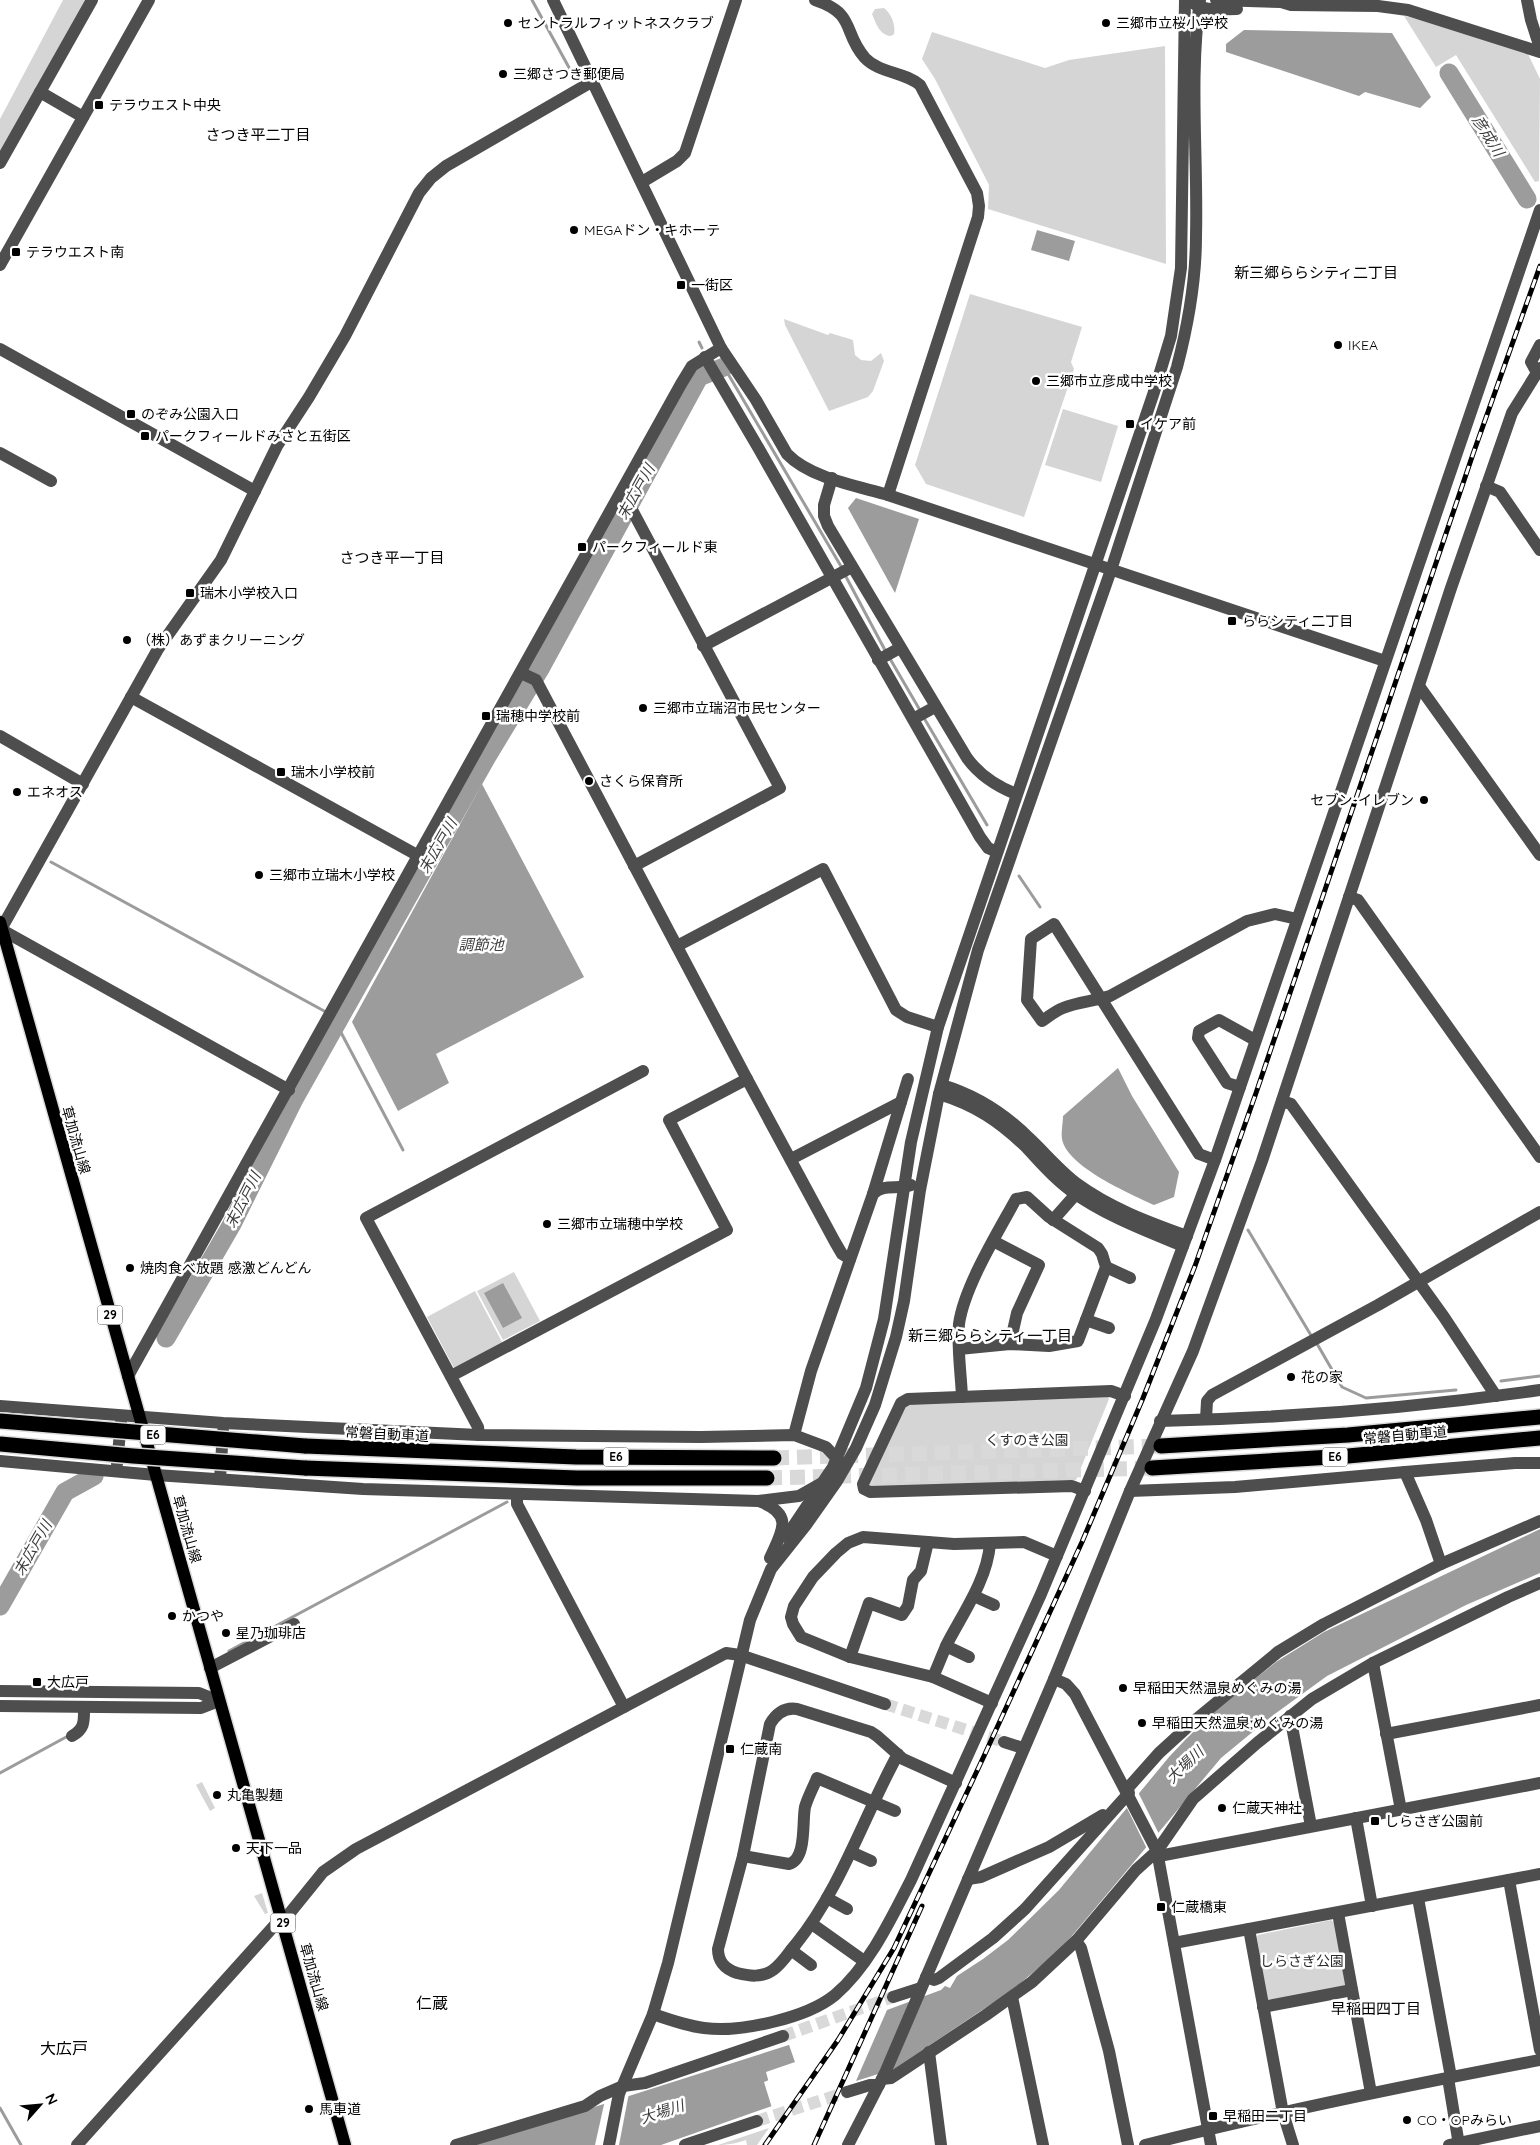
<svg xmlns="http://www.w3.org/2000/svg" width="1540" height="2145" font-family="Quicksand,'Noto Sans JP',sans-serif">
<rect width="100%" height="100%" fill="#fff"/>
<!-- green -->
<g fill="#d5d5d5">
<polygon points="63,0 86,0 0,151 0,119"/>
<path d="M 884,8 C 891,13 896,25 894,34 L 891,36 C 879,35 876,23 872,14 L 875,9 Z"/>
<polygon points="1404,16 1425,20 1528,54 1540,79 1539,181 1535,182 1456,55 1436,67"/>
<polygon points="932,32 1045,68 1069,60 1165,46 1166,264 988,209 989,185 935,79 922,59"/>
<polygon points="970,294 1082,327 1071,362 1074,369 1024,517 926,484 915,465"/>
<polygon points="784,319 828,335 830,333 853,340 855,355 861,360 871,361 881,353 884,361 873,391 868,397 829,411 785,325"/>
<polygon points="1063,409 1118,426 1101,482 1045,465"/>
<polygon points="514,1272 540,1321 503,1340 477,1291"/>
<polygon points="475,1291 502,1342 454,1368 427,1317"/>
<polygon points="1107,1396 1109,1399 1076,1480 871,1487 869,1483 904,1407 909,1404"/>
<polygon points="202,1782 215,1808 210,1811 196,1785"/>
<polygon points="262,1893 268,1913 265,1914 254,1896"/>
<polygon points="1331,1920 1335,1923 1347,1985 1272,2002 1267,1999 1257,1937 1258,1935"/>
<path d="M 769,2128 L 757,2145 L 747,2145 L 746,2140 C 739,2143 725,2145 718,2145 Z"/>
</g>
<!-- water -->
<g fill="#9c9c9c">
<polygon points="1244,30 1392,33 1431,97 1420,108 1365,92 1359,96 1226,52 1226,44"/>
<polygon points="1037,230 1075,241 1069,261 1031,250"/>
<polygon points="856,498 919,519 895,593 848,508"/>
<polygon points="482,784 584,977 436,1054 449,1083 398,1111 352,1022"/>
<path d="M 1118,1068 L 1132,1096 L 1179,1172 L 1174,1197 L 1154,1205 C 1131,1194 1067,1167 1062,1139 C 1061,1132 1063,1123 1063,1116 Z"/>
<polygon points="503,1283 522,1318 503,1328 484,1293"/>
<polygon points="1540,1529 1540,1573 1466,1605 1327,1676 1272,1716 1221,1758 1061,1949 1012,1990 894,2069 856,2081 887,2010 941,1990 945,1986 950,1988 957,1976 983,1959 1008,1940 1059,1890 1169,1757 1186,1739 1215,1711 1276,1662 1324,1632"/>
<polygon points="792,2044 798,2061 766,2072 775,2105 661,2145 475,2145"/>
</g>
<!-- pier -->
<g fill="#fff">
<polygon points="1138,1792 1160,1836 1148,1851 1126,1806"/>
<polygon points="792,2041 795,2043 800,2061 796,2065 788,2042"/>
<polygon points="769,2080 777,2105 772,2108 764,2082"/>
<polygon points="629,2093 619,2145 595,2145 605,2100"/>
</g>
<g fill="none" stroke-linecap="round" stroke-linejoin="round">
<!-- stream -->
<g stroke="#9c9c9c" stroke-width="3">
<polyline points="532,0 572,73"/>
<polyline points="699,342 702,348"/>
<polyline points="724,367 842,568"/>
<polyline points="844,573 886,652"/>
<polyline points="889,657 921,712"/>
<polyline points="924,718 987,825"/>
<polyline points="51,862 326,1012"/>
<polyline points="1019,876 1040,907"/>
<polyline points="336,1023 403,1150"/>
<polyline points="1248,1230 1312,1337"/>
<polyline points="1316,1342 1342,1387 1366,1398 1456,1390"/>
<polyline points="1501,1381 1540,1376"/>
<polyline points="229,1651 507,1502"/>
<polyline points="0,1773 68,1736"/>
<polyline points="0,2108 21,2145"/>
</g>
<!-- river -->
<g stroke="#9c9c9c" stroke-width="19">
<polyline points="1449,73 1527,199"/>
<polyline points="166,1338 232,1224 294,1099 486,758 541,667 699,377 724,367"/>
<polyline points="0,1606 65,1492 94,1476"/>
</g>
<!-- minor-tunnel -->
<g stroke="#d9d9d9" stroke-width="12" stroke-dasharray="12 6" stroke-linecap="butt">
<polyline points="885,1704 1004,1742"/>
<polyline points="783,2036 893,1997"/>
<polyline points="757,2121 847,2092"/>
</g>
<!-- highway-tunnel -->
<g stroke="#d9d9d9" stroke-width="15" stroke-dasharray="15 8" stroke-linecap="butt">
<polyline points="774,1458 1161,1446"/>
<polyline points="767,1478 1152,1468"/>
</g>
<defs>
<polyline id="major" points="0,922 345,2145"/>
<g id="highway">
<polyline points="305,1446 576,1457 774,1458"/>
<polyline points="1161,1446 1348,1435 1540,1417"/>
<polyline points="305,1468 577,1478 767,1478"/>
<polyline points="1152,1468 1348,1456 1540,1438"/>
</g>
</defs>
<!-- major casing -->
<use href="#major" stroke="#dbdbdb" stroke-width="15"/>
<!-- highway casing -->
<use href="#highway" stroke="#dbdbdb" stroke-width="18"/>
<!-- minor -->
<g stroke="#4e4e4e" stroke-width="12">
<path d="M 553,0 L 721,348 L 756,400 L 787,454 C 810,478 857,486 888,495 L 1385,661"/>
<path d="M 815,0 C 857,14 842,32 865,58 C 879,73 905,72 920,85 L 977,193 L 979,206 L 978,217 L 888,495"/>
<polyline points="1216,0 1281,2 1291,5 1378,6 1408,10 1540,52"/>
<polyline points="1527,0 1531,20 1540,48"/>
<path d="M 1193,3 C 1206,12 1222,9 1237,9"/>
<polyline points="40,92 83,117"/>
<polyline points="0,163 92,0"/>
<polyline points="642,182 677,161 685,153 736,0"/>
<polyline points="0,265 149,0"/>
<polyline points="0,349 255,491"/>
<polyline points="705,357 759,449 980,837 988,848 997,852"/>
<polyline points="1537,373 1531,362 1540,345"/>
<polyline points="0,453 51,481"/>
<path d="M 832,478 L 824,505 L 824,516 L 828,526 L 967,758 C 980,776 996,786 1016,794"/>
<polyline points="1486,486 1500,492 1540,550"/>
<polyline points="617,500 631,508 780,788 634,866"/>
<polyline points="703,646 852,567"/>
<polyline points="878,660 900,648"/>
<polyline points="521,673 536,680 747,1079"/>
<polyline points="1419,686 1540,855"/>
<polyline points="131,697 417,855"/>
<polyline points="913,719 935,707"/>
<polyline points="0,736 83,784"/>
<polyline points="1349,897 1358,900 1540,1157"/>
<polyline points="2,930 289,1090"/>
<polyline points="0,931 158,649 221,560 277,446 309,397 345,336 419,193 431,178 446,166 593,81"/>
<polyline points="677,946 823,869 896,1010 907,1017 938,1027"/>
<path d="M 942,1085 C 975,1095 1004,1113 1029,1138 C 1045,1153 1059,1170 1076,1183 C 1110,1208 1148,1222 1187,1236"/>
<polyline points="1240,1087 1227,1083 1198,1038 1199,1031 1219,1020 1255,1040"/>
<path d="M 939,1094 C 975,1105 999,1121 1026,1147 C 1040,1162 1053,1178 1070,1190 C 1104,1215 1144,1230 1183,1246"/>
<polyline points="1282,1101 1291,1104 1444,1317 1496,1396"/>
<polyline points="791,1159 901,1102"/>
<path d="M 1215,1160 L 1199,1154 L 1054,924 L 1031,939 L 1027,1000 L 1042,1021 C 1048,1017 1055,1011 1063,1008 C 1077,1002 1095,1001 1110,996 L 1247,921 L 1275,914 L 1297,919"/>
<polyline points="873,1194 908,1079"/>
<polyline points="1053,1220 1076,1194"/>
<polyline points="993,1241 1039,1265 1017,1313 1010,1344"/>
<polyline points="1106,1267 1130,1278"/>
<polyline points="1086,1320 1109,1328"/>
<path d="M 959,1349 L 1010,1344 L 1049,1346 L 1078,1341 L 1106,1267 L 1102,1254 L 1098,1248 L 1049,1217 L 1027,1197 L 1016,1199 C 998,1232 964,1287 959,1324 C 957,1348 961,1373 962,1397"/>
<polyline points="128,1376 681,384 692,366 721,348"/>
<polyline points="451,1376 727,1230 669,1120 747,1079 835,1242 842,1254 850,1259"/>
<polyline points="0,1406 223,1423 479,1435 701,1437 794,1435 826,1447 840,1462"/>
<polyline points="1206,1419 1207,1401 1212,1395 1378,1305 1540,1212"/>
<path d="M 1160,1421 C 1287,1418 1414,1408 1540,1390"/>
<polyline points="479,1435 478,1427 366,1218 643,1071"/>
<path d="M 794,1435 L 811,1371 L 873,1194 C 884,1183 897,1190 911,1185"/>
<polyline points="0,1461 156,1475 363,1489 758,1501 799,1496 822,1483"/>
<polyline points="117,1464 121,1422"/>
<polyline points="1405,1472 1426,1520 1441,1564"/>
<polyline points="220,1479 223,1431"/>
<polyline points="1085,1491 1072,1486 870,1492 864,1489 863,1484 901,1403 908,1399 1111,1391 1125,1396"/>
<polyline points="1130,1491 1235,1487 1405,1472 1515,1463 1540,1463"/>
<polyline points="517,1494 517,1504 624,1707"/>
<path d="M 761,1502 C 795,1515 781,1533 770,1558"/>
<polyline points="786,1537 833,1467 866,1388 884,1319 911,1142 938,1027 1154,392 1171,336 1181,268 1185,0"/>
<polyline points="974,1596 994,1605"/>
<polyline points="946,1646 969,1657"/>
<polyline points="850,1657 869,1603 902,1615 908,1606 913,1580 921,1571 928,1542"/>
<polyline points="1373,1663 1401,1810"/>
<polyline points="210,1668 294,1624"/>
<path d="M 933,1677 C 938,1666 942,1655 947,1644 C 963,1613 987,1580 990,1544"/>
<polyline points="1054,1679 1066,1684 1075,1694 1157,1851 1211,2145"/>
<polyline points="0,1691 199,1693 219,1701"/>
<polyline points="992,1703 933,1677 850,1657 801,1637 793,1624 791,1617 794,1606 813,1577 836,1553 848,1543 863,1537 954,1544 1024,1542 1057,1556"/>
<polyline points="0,1706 201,1708 219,1701"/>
<polyline points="1290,1716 1311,1826"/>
<polyline points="1386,1734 1540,1705"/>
<path d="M 72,1736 C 85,1729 84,1721 84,1708"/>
<polyline points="1004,1742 1023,1748"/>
<path d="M 898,1754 C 863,1818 841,1888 796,1944 C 789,1952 782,1964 773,1970 C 762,1978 749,1976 737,1973 C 725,1969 718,1962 718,1949 L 743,1856 L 770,1724 C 776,1714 785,1707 797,1709 L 871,1732 L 877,1736 L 903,1759 L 956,1783"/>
<polyline points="1127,1789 1159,1753 1193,1722 1278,1652 1324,1624 1441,1564 1540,1521"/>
<polyline points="1356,1818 1372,1906"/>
<polyline points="851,1852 871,1861"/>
<path d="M 743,1856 L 789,1864 C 807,1859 802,1821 805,1807 C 808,1797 813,1788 817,1778 L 895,1811"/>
<polyline points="1159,1856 1540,1783"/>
<polyline points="968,1879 981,1877 1049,1847 1103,1815"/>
<polyline points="1509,1880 1540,2050"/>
<polyline points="827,1898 847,1909"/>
<polyline points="1418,1898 1451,2077"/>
<polyline points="1338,1913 1371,2093"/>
<polyline points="812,1924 864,1961"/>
<polyline points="1249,1929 1283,2113 1293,2145"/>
<polyline points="1076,1941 1081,1948 1109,2051 1128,2145"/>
<polyline points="1174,1943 1540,1874"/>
<polyline points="791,1950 811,1965"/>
<polyline points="926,1977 934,1980 939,1978 993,1938 1025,1909 1129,1793"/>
<polyline points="893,1997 921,1988"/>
<polyline points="1012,1997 1043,2145"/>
<polyline points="1263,2007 1352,1990"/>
<path d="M 653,2014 C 670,2020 687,2026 704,2028 C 740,2033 807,2018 835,1995 C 869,1966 891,1919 911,1880 L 1041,1594 L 1156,1319 L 1215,1160 L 1540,210"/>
<polyline points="929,2052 941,2145"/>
<polyline points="1448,2078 1459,2145"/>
<polyline points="882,2079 891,2078 986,2015 1032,1982 1076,1941 1136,1870 1157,1851 1193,1799 1257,1743 1312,1699 1373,1663 1508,1597 1540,1583"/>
<polyline points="847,2092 870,2085 879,2085"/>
<polyline points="77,2145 274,1926 289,1914 323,1872 356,1849 726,1653 740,1655 885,1704"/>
<polyline points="456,2145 585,2106 600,2096 623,2086 645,2083 783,2036"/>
<path d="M 609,2145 L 619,2094 L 653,2014 L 668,1963 L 750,1620 L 771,1569 L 806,1525 L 837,1481 L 856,1448 L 875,1405 L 896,1337 L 904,1301 L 920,1190 L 939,1094 L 978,950 L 1111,570 L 1177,367 C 1188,325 1196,280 1196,236 C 1198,157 1189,78 1200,0"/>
<polyline points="685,2145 757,2121"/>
<polyline points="848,2145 885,2073 1054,1679 1130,1491 1193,1351 1262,1161 1451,588 1512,413 1540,368"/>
<path d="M 1145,2145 C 1276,2112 1408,2085 1540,2060"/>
<polyline points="1449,2145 1540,2126"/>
</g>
<!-- major -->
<use href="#major" stroke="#000" stroke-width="12"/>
<!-- highway -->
<use href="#highway" stroke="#000" stroke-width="15"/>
<defs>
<g id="rail">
<polyline points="765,2145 838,2040 894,1948 984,1756 1082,1542 1143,1398 1195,1266 1256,1093 1473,454 1540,266"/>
<polyline points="814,2145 922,1906"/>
</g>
</defs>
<!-- rail casing -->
<use href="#rail" stroke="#000" stroke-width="5"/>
<!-- rail -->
<use href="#rail" stroke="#fff" stroke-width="3" stroke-dasharray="9" stroke-linecap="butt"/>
<defs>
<g id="highway-bridge">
<polyline points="0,1421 305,1446"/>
<polyline points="0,1444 133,1456 305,1468"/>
</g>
</defs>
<!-- highway-bridge casing -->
<use href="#highway-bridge" stroke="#dbdbdb" stroke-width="18" stroke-linecap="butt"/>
<!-- highway-bridge -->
<use href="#highway-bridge" stroke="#000" stroke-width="15"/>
</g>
<!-- markers -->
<g fill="#000" stroke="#fff" stroke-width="2">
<circle cx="508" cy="23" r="5"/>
<circle cx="1106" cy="23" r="5"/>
<circle cx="503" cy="74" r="5"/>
<rect x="94" y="100" width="10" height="10" rx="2.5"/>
<circle cx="574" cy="230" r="5"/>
<rect x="11" y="247" width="10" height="10" rx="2.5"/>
<rect x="676" y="280" width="10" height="10" rx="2.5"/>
<circle cx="1338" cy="345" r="5"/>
<circle cx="1036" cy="381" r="5"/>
<rect x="126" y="409" width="10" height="10" rx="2.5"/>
<rect x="1125" y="419" width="10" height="10" rx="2.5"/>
<rect x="140" y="431" width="10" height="10" rx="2.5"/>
<rect x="577" y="542" width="10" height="10" rx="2.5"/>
<rect x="185" y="588" width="10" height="10" rx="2.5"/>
<rect x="1227" y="616" width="10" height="10" rx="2.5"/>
<circle cx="127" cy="640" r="5"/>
<circle cx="643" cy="708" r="5"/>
<rect x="481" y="711" width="10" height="10" rx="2.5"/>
<rect x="276" y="767" width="10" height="10" rx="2.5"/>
<circle cx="589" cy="781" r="5"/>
<circle cx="17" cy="792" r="5"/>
<circle cx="1424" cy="800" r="5"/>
<circle cx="259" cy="875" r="5"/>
<circle cx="547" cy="1224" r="5"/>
<circle cx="130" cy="1268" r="5"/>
<circle cx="1291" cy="1377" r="5"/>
<circle cx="172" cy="1616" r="5"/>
<circle cx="226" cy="1633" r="5"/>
<rect x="32" y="1677" width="10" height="10" rx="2.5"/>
<circle cx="1123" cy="1688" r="5"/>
<circle cx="1142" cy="1723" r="5"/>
<rect x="725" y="1744" width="10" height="10" rx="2.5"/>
<circle cx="217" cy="1795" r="5"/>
<circle cx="1222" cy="1808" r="5"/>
<rect x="1370" y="1816" width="10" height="10" rx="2.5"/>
<circle cx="236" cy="1848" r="5"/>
<rect x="1156" y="1902" width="10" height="10" rx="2.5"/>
<circle cx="309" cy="2109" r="5"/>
<rect x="1208" y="2111" width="10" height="10" rx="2.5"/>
<circle cx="1407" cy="2120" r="5"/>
</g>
<g text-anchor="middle" stroke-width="5" stroke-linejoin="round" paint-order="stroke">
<!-- shield labels -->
<g fill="#fff" stroke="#4c4c4c" stroke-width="1">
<rect x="97.5" y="1305.5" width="25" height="19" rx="4"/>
<rect x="140.5" y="1425.5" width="25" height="19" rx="4"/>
<rect x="603.5" y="1447.5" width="25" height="19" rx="4"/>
<rect x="1322.5" y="1447.5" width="25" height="19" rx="4"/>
<rect x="270.5" y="1913.5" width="25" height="19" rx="4"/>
</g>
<g font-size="12" font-weight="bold" fill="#000">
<text x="110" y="1319">29</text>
<text x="153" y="1439">E6</text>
<text x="616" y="1461">E6</text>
<text x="1335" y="1461">E6</text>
<text x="283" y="1927">29</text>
</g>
<!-- poi labels -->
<g font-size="14" fill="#000" stroke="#fff" text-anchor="start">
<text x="518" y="28">セントラルフィットネスクラブ</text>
<text x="1116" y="28">三郷市立桜小学校</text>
<text x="513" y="79">三郷さつき郵便局</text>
<text x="109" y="110">テラウエスト中央</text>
<text x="584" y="235">MEGAドン・キホーテ</text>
<text x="26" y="257">テラウエスト南</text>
<text x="691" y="290">一街区</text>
<text x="1348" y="350">IKEA</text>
<text x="1046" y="386">三郷市立彦成中学校</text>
<text x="141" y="419">のぞみ公園入口</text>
<text x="1140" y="429">イケア前</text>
<text x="155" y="441">パークフィールドみさと五街区</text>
<text x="592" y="552">パークフィールド東</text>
<text x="200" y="598">瑞木小学校入口</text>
<text x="1242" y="626">ららシティ二丁目</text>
<text x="137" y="645">（株）あずまクリーニング</text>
<text x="653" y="713">三郷市立瑞沼市民センター</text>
<text x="496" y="721">瑞穂中学校前</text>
<text x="291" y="777">瑞木小学校前</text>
<text x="599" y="786">さくら保育所</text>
<text x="27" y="797">エネオス</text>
<text x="1414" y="805" text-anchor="end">セブン-イレブン</text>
<text x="269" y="880">三郷市立瑞木小学校</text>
<text x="557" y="1229">三郷市立瑞穂中学校</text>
<text x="140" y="1273">焼肉食べ放題 感激どんどん</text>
<text x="1301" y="1382">花の家</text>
<text x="182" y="1621">かつや</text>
<text x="236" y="1638">星乃珈琲店</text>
<text x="47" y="1687">大広戸</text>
<text x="1133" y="1693">早稲田天然温泉めぐみの湯</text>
<text x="1152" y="1728">早稲田天然温泉;めぐみの湯</text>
<text x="740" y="1754">仁蔵南</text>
<text x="227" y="1800">丸亀製麺</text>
<text x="1232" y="1813">仁蔵天神社</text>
<text x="1385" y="1826">しらさぎ公園前</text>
<text x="246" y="1853">天下一品</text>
<text x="1171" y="1912">仁蔵橋東</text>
<text x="319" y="2114">馬車道</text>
<text x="1223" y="2121">早稲田二丁目</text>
<text x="1417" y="2125">CO・OPみらい</text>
</g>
<!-- street labels -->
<g font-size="14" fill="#000" stroke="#fff">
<text transform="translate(76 1140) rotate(74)" y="5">草加流山線</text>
<text transform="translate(387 1434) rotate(3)" y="5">常磐自動車道</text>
<text transform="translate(1405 1435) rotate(-5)" y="5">常磐自動車道</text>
<text transform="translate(187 1529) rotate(74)" y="5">草加流山線</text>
<text transform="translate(314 1977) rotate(74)" y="5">草加流山線</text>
</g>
<!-- park labels -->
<g font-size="14" fill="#2c2c2c" stroke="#fff">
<text x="1027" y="1445">くすのき公園</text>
<text x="1302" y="1966">しらさぎ公園</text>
</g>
<!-- neighbourhood labels -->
<g font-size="15" fill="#000" stroke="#fff">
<text x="258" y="140">さつき平二丁目</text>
<text x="1316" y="278">新三郷ららシティ二丁目</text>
<text x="392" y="563">さつき平一丁目</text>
<text x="990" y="1341">新三郷ららシティ一丁目</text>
<text x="1376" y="2014">早稲田四丁目</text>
</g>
<!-- water labels -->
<g font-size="15" font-style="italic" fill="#3d3d3d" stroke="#fff">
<text transform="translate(1488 136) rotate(58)" y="5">彦成川</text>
<text transform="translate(636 492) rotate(-61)" y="5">末広戸川</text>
<text transform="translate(438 846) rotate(-60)" y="5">末広戸川</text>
<text x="481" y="950">調節池</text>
<text transform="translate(243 1200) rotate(-63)" y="5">末広戸川</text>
<text transform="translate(33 1548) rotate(-60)" y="5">末広戸川</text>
<text transform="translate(1185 1765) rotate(-44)" y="5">大場川</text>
<text transform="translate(662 2112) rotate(-18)" y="5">大場川</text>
</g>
<!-- quarter labels -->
<g font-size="16" fill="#000" stroke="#fff">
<text x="432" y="2009">仁蔵</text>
<text x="64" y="2054">大広戸</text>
</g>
</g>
<!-- north arrow -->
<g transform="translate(40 2105) rotate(63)" stroke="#ffffff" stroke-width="4" paint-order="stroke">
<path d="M0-4L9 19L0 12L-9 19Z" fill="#000000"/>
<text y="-8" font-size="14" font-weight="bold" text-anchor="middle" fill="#000000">N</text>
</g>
</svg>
